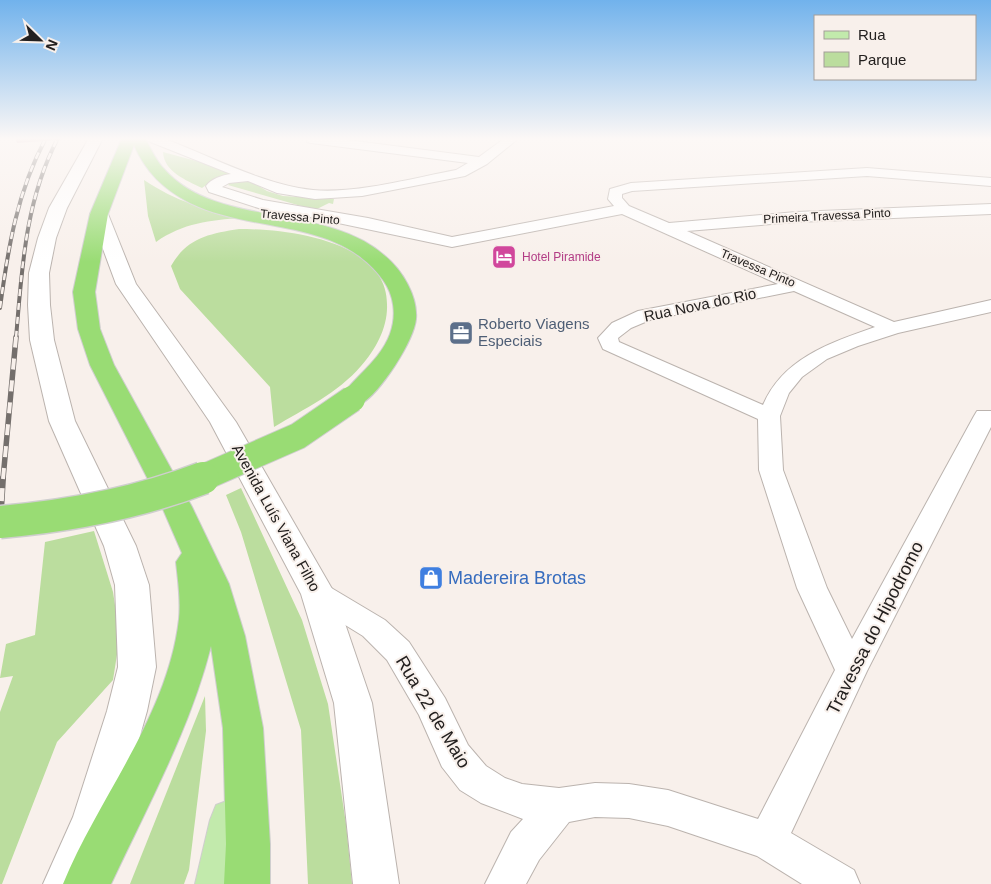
<svg xmlns="http://www.w3.org/2000/svg" width="991" height="884" font-family="Arial,sans-serif">
<rect width="100%" height="100%" fill="#f8f0eb"/>
<!-- green -->
<g fill="#bbdd9e">
<path d="M 163,152 L 200,162 L 232,174 L 213,180 L 202,188 C 186,180 164,172 163,152 Z"/>
<path d="M 144,180 C 175,201 206,210 242,218 C 210,220 183,223 156,242 L 148,216 Z"/>
<polygon points="250,181 267,191 283,196 334,199 333,204 329,203 315,210 228,185 231,182"/>
<path d="M 239,229 C 286,229 387,240 387,304 C 388,327 376,349 361,366 C 338,393 304,409 274,427 L 270,387 L 180,289 L 171,266 C 187,238 208,234 239,229 Z"/>
<polygon points="241,488 302,620 328,704 346,824 352,884 308,884 301,730 241,532 226,495"/>
<polygon points="94,531 113,592 118,625 118,648 113,680 57,742 2,884 0,884 0,712 13,676 0,678 6,644 35,635 45,542"/>
<polygon points="205,696 206,731 189,870 184,884 130,884"/>
</g>
<g fill="none" stroke-linecap="round" stroke-linejoin="round">
<defs>
<path id="street" d="M 146,138 L 163,138 C 207,155 267,186 313,190 C 356,194 413,178 456,170 L 468,163 L 311,143 L 307,142 L 306,138 L 332,138 L 479,157 L 505,138 L 519,138 L 487,164 L 465,176 L 362,196 L 315,199 L 277,193 L 248,181 L 229,183 L 222,187 L 263,200 L 368,218 L 452,237 L 614,206 L 608,199 L 610,189 L 631,183 L 867,168 L 991,178 L 991,186 L 867,176 L 632,191 L 622,194 L 622,198 L 629,206 L 669,223 L 796,212 L 991,204 L 991,214 L 796,222 L 687,231 L 894,322 L 991,300 L 991,312 L 898,333 L 858,346 L 827,359 L 802,377 L 789,393 L 780,416 L 783,470 L 827,588 L 852,639 L 974,416 L 977,411 L 991,411 L 991,427 L 867,671 L 791,833 L 854,870 L 860,884 L 802,884 L 757,856 L 668,826 L 629,818 L 595,817 L 569,822 L 539,860 L 526,884 L 485,884 L 511,832 L 523,819 L 481,803 L 460,790 L 442,767 L 419,715 L 387,660 L 363,636 L 308,602 L 303,594 L 308,586 L 318,583 L 328,586 L 385,620 L 409,642 L 445,698 L 468,745 L 486,766 L 505,778 L 522,784 L 559,788 L 595,783 L 629,784 L 668,790 L 758,819 L 835,670 L 797,588 L 759,470 L 758,419 L 603,349 L 598,338 L 612,323 L 638,311 L 778,284 L 622,214 L 452,247 L 286,212 L 280,215 L 209,192 L 206,186 C 211,179 222,175 231,174 L 148,141 ZM 794,291 L 875,327 C 830,343 783,358 763,405 L 619,342 L 618,338 L 631,328 L 650,320 Z"/>
<g id="secondary">
<polygon points="89,138 103,138 67,208 56,238 49,273 50,305 54,340 75,421 136,546 149,585 156,667 147,711 116,820 89,884 43,884 73,817 107,711 118,667 115,585 104,546 49,421 30,340 28,305 29,273 38,238 49,208"/>
<polygon points="99,209 105,210 108,214 136,284 236,422 335,594 372,703 399,884 353,884 334,703 301,594 210,422 116,284 90,214 93,210"/>
</g>
<polygon id="primary" points="232,799 248,805 254,820 241,884 195,884 210,820 216,805"/>
<path id="highway" d="M 122,138 L 145,138 C 151,149 156,161 165,170 C 217,228 326,203 385,256 C 402,270 418,296 416,319 C 414,341 380,393 361,404 C 356,408 349,406 343,404 L 339,399 C 355,376 380,361 390,334 C 397,315 394,295 383,280 C 337,217 253,234 190,203 C 163,189 146,172 134,145 L 108,214 L 95,292 L 100,329 L 114,365 L 192,507 L 229,584 L 245,636 L 263,728 L 270,844 L 270,884 L 224,884 L 226,844 L 223,728 L 211,646 C 190,729 147,807 111,884 L 63,884 C 99,796 168,716 179,619 C 181,600 178,581 176,562 L 182,553 L 162,507 L 90,365 L 78,329 L 73,292 L 90,214 Z"/>
</defs>
<!-- street casing -->
<use href="#street" stroke="#bbb3ae" stroke-width="2"/>
<!-- secondary casing -->
<use href="#secondary" stroke="#bbb3ae" stroke-width="2"/>
<!-- primary casing -->
<use href="#primary" stroke="#cfcece" stroke-width="2"/>
<!-- highway casing -->
<use href="#highway" stroke="#cfcece" stroke-width="2"/>
<!-- street -->
<use href="#street" fill="#fff" fill-rule="evenodd"/>
<!-- secondary -->
<use href="#secondary" fill="#fff" fill-rule="evenodd"/>
<!-- primary -->
<use href="#primary" fill="#c2eaac" fill-rule="evenodd"/>
<!-- highway -->
<use href="#highway" fill="#99dc74" fill-rule="evenodd"/>
<defs>
<g id="rail-far2">
<path d="M 0,308 C 8,248 17,192 46,138"/>
<path d="M 16,338 C 22,268 25,201 58,138"/>
</g>
<polyline id="rail-far1" points="3,479 16,337"/>
<polyline id="rail" points="0,527 3,478"/>
</defs>
<!-- rail-far2 casing -->
<use href="#rail-far2" stroke="#746f6c" stroke-width="4"/>
<!-- rail-far1 casing -->
<use href="#rail-far1" stroke="#746f6c" stroke-width="5.5"/>
<!-- rail casing -->
<use href="#rail" stroke="#746f6c" stroke-width="6"/>
<!-- rail-far2 -->
<use href="#rail-far2" stroke="#f8f0eb" stroke-width="2.5" stroke-dasharray="7" stroke-linecap="butt"/>
<!-- rail-far1 -->
<use href="#rail-far1" stroke="#f8f0eb" stroke-width="4" stroke-dasharray="11" stroke-linecap="butt"/>
<!-- rail -->
<use href="#rail" stroke="#f8f0eb" stroke-width="4.5" stroke-dasharray="13" stroke-linecap="butt"/>
<defs>
<polyline id="highway-bridge-far1" points="200,479 298,436 352,399"/>
<path id="highway-bridge" d="M 0,522 C 70,516 138,503 203,478"/>
</defs>
<!-- highway-bridge-far1 casing -->
<use href="#highway-bridge-far1" stroke="#cfcece" stroke-width="28" stroke-linecap="butt"/>
<!-- highway-bridge casing -->
<use href="#highway-bridge" stroke="#cfcece" stroke-width="35" stroke-linecap="butt"/>
<!-- highway-bridge-far1 -->
<use href="#highway-bridge-far1" stroke="#99dc74" stroke-width="26"/>
<!-- highway-bridge -->
<use href="#highway-bridge" stroke="#99dc74" stroke-width="32"/>
</g>
<!-- shaded-wall -->
<polygon fill="#b1788b" points="15,138 83,138 17,143"/>
<!-- sky -->
<linearGradient id="sky" x2="0" y2="1"><stop stop-color="#71b2ec"/><stop offset="0.53" stop-color="#fcf8f6"/><stop offset="1" stop-color="#fcf8f6" stop-opacity="0"/></linearGradient>
<rect width="991" height="262" fill="url(#sky)"/>
<!-- icons -->
<defs>
<symbol id="hotel-square" viewBox="-11 -11 22 22"><rect x="-9" y="-9" width="18" height="18" rx="4" fill="#d1479c" stroke="#f8f0eb"/><path d="M-6-4.5h1.5V1H6V5H4.5V3h-9V5H-6ZM-4 0a1.8 1.8 0 1 1 3.6 0ZM.5 0V-2.5h3Q6-2.5 6 0Z" fill="#fff"/></symbol>
<symbol id="office-square" viewBox="-11 -11 22 22"><rect x="-9" y="-9" width="18" height="18" rx="4" fill="#5c6f8a" stroke="#f8f0eb"/><path d="M-6-3h4V-5.5h4V-3h4V5H-6ZM-1-4.5V-3h2v-1.5ZM-6 0V1H6V0Z" fill="#fff"/></symbol>
<symbol id="shop-square" viewBox="-11 -11 22 22"><rect x="-9" y="-9" width="18" height="18" rx="4" fill="#3f7fe0" stroke="#f8f0eb"/><path d="M-5-2.5h2.3a2.7 3.5 0 0 1 5.4 0H5L5.5 6h-11ZM-1.5-2.5h3a1.5 2.3 0 0 0-3 0Z" fill="#fff"/></symbol>
</defs>
<g fill-rule="evenodd">
<use href="#hotel-square" x="490" y="243" width="28" height="28"/>
<use href="#office-square" x="447" y="319" width="28" height="28"/>
<use href="#shop-square" x="417" y="564" width="28" height="28"/>
</g>
<g text-anchor="middle" stroke-width="4" stroke-linejoin="round" paint-order="stroke">
<!-- far-street labels -->
<g font-size="12" fill="#23201f" stroke="#f8f0eb">
<text transform="translate(827 216) rotate(-3)" y="4">Primeira Travessa Pinto</text>
<text transform="translate(300 217) rotate(5)" y="4">Travessa Pinto</text>
<text transform="translate(758 268) rotate(23)" y="4">Travessa Pinto</text>
</g>
<!-- far-hotel labels -->
<g font-size="12" fill="#b23c85" stroke="#f8f0eb" text-anchor="start">
<text x="522" y="261">Hotel Piramide</text>
</g>
<!-- street labels -->
<g font-size="15" fill="#23201f" stroke="#f8f0eb">
<text transform="translate(700 305) rotate(-12)" y="5">Rua Nova do Rio</text>
<text transform="translate(276 518) rotate(61)" y="5">Avenida Luís Viana Filho</text>
</g>
<!-- service labels -->
<g font-size="15" fill="#4e5e75" stroke="#f8f0eb" text-anchor="start">
<text x="478" y="329">Roberto Viagens<tspan x="478" dy="17">Especiais</tspan></text>
</g>
<!-- near-shop labels -->
<g font-size="18" fill="#366cbe" stroke="#f8f0eb" text-anchor="start">
<text x="448" y="584">Madereira Brotas</text>
</g>
<!-- near-street labels -->
<g font-size="18" fill="#23201f" stroke="#f8f0eb">
<text transform="translate(875 628) rotate(-63)" y="6">Travessa do Hipodromo</text>
<text transform="translate(433 712) rotate(59)" y="6">Rua 22 de Maio</text>
</g>
</g>
<!-- legend -->
<rect x="814" y="15" width="162" height="65" fill="#f8f0eb" stroke="#a39d99"/>
<rect x="824" y="31" width="25" height="8" fill="#c2eaac" stroke="#a39d99"/>
<text x="858" y="40" font-size="15" fill="#23201f">Rua</text>
<rect x="824" y="52" width="25" height="15" fill="#bbdd9e" stroke="#a39d99"/>
<text x="858" y="65" font-size="15" fill="#23201f">Parque</text>
<!-- north arrow -->
<g transform="translate(40 40) rotate(113)" stroke="#f8f0eb" stroke-width="4" paint-order="stroke">
<path d="M0-4L9 19L0 12L-9 19Z" fill="#23201f"/>
<text y="-8" font-size="14" font-weight="bold" text-anchor="middle" fill="#23201f">N</text>
</g>
</svg>
